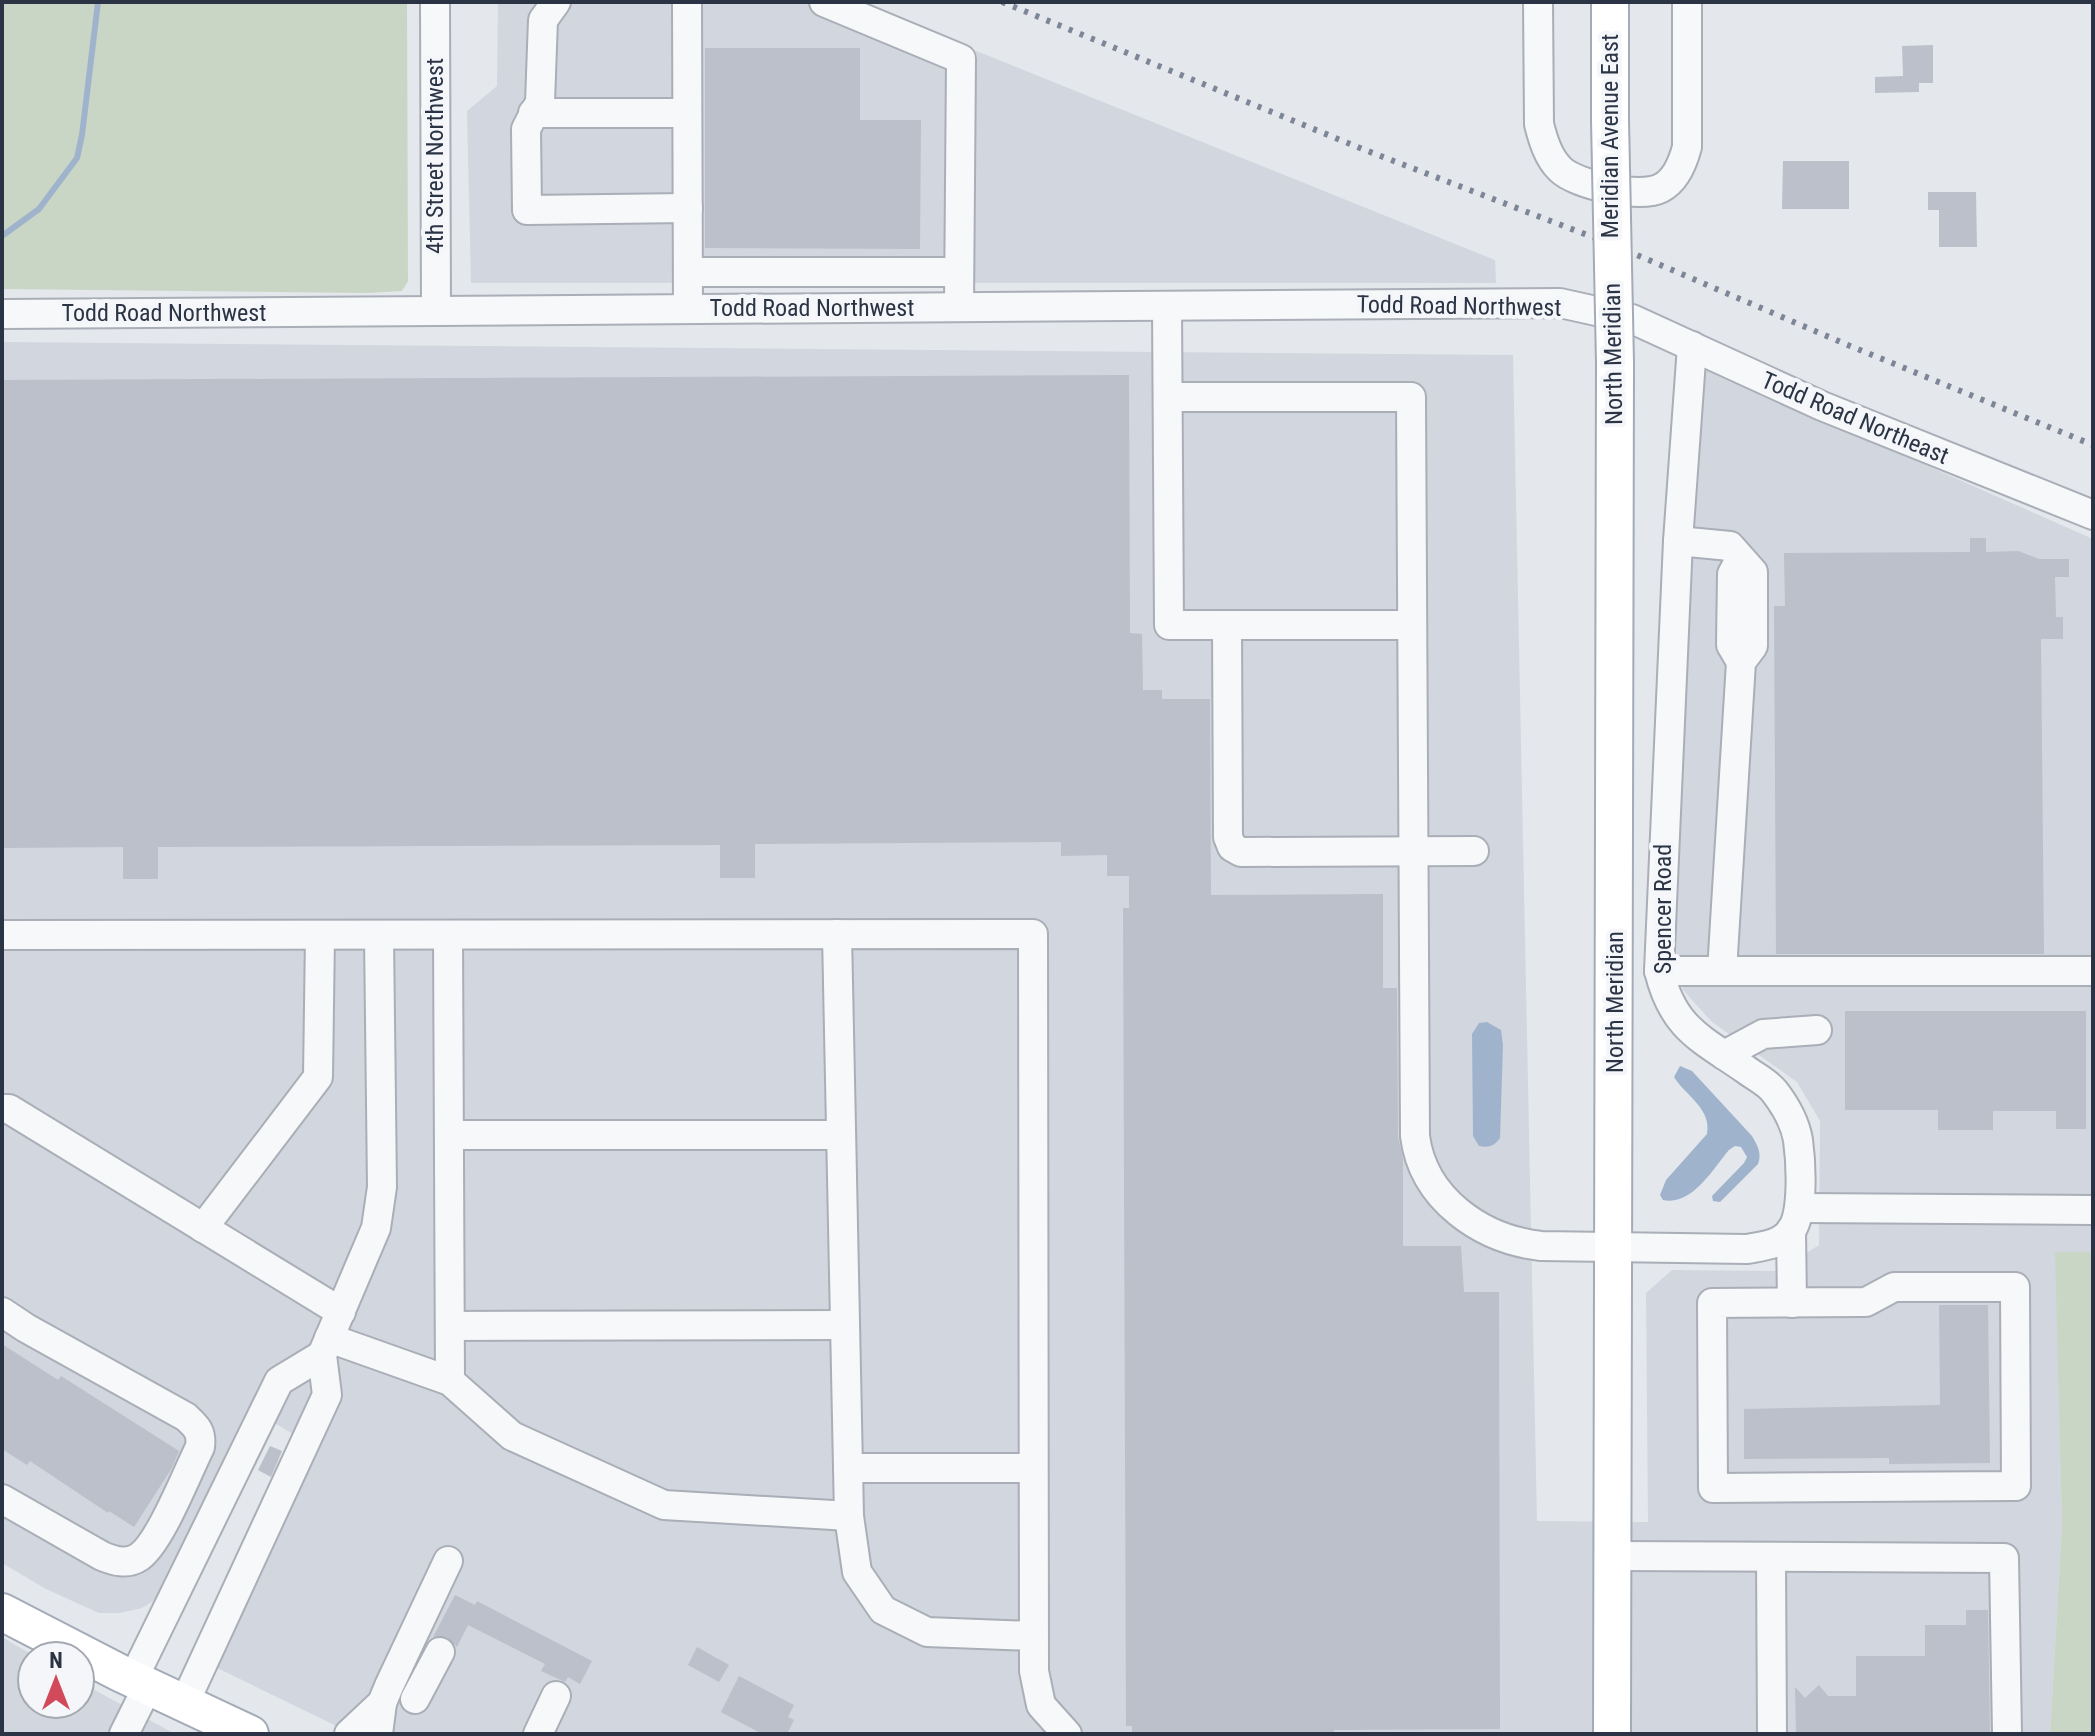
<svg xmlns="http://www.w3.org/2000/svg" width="2095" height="1736" font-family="'Roboto Condensed',sans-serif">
<rect width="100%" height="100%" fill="#e4e7ec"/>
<!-- built -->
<g fill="#d2d6de">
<polygon points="498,2 855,2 1495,260 1496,283 471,283 467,111 497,86"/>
<polygon points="2,342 1513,355 1537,1521 1648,1522 1646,1293 1672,1270 1778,1271 1819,1245 1820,1121 1797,1082 1712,1022 1683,990 1674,959 1702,366 2093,539 2093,1252 2056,1252 2062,1526 2050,1734 353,1734 211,1665 311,1445 250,1408 155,1600 142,1608 120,1613 99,1613 46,1589 2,1563"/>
<polygon points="2,1637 34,1656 32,1656 32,1704 80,1704 80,1682 175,1734 2,1734"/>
</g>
<!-- green -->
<g fill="#c9d6c5">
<polygon points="2,2 407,2 408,281 402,291 368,293 2,289"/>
<polygon points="2055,1252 2093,1252 2093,1734 2050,1734 2062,1526"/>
</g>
<!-- water -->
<g fill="#9fb4cc">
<path d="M 1487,1022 L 1501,1030 L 1503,1045 L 1500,1138 C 1494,1146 1489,1148 1479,1146 L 1473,1136 L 1472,1034 L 1479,1023 Z"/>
<path d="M 1680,1066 L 1692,1071 L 1752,1136 C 1758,1146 1762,1154 1758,1164 L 1720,1202 L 1713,1201 L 1712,1196 L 1744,1163 L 1747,1157 L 1741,1147 L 1735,1146 L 1729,1150 C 1712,1170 1692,1206 1663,1200 L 1660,1195 L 1666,1180 L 1707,1134 C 1712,1109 1686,1096 1674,1077 Z"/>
</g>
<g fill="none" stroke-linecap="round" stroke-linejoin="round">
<!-- stream -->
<polyline stroke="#9fb4cc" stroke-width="6" points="2,236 39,209 77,158 82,135 98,2"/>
</g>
<!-- building -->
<g fill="#bbc0ca">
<polygon points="1933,45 1933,83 1919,83 1919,92 1875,93 1875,77 1903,76 1902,46"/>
<polygon points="705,48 860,48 860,120 921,120 920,249 705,248"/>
<polygon points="1783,161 1849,161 1849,209 1782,209"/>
<polygon points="1928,192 1976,192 1977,247 1939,247 1939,210 1928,210"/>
<polygon points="1129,375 1130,633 1142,634 1143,690 1162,690 1162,699 1210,699 1211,895 1383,894 1383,988 1397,988 1398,1136 1403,1159 1403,1246 1461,1246 1464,1292 1499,1292 1500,1729 1334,1730 1334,1734 1132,1734 1132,1726 1126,1726 1123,908 1129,908 1129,876 1107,876 1107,855 1061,856 1061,842 755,844 755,878 720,878 720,845 158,847 158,879 123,879 123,847 2,848 2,380"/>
<polygon points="1970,538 1986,538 1986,552 2018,551 2039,559 2069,559 2069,577 2055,577 2056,617 2063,617 2063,639 2041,639 2044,954 1776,954 1774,606 1785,606 1784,553 1970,552"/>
<polygon points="1845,1011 2086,1011 2086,1129 2056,1129 2056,1111 1993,1111 1993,1130 1938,1130 1938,1110 1845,1110"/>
<polygon points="1939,1305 1988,1305 1990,1463 1889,1464 1889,1458 1744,1459 1744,1409 1940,1405"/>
<polygon points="2,1344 58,1380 61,1376 179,1451 172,1468 134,1527 109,1511 108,1513 30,1461 27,1465 2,1449"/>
<polygon points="270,1446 282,1451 271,1477 258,1470"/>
<polygon points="455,1595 475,1605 477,1601 592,1661 580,1684 568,1677 565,1682 541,1671 545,1664 468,1625 457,1647 447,1637 433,1637"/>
<polygon points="1966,1610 1988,1610 1990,1734 1796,1734 1795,1687 1805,1698 1819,1685 1828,1696 1856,1696 1856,1656 1925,1656 1925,1625 1966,1625"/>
<polygon points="697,1647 729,1665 719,1682 688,1665"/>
<polygon points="739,1676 794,1705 788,1717 794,1720 787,1734 762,1734 721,1712"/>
</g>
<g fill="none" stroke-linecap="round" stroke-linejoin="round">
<defs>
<g id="minor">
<polyline points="435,2 436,311"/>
<polyline points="556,2 543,20 540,102 526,129 527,210 688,208"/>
<polyline points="687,2 688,309"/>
<polyline points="824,2 961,59 959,307"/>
<path d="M 1538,2 L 1539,124 C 1543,140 1548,157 1560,169 C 1576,185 1640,199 1661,188 C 1675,181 1683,162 1687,147 L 1687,2"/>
<polyline points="533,113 687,113"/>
<polyline points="688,272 959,272"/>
<polyline points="1167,306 1169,625 1412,625"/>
<polyline points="2,314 1560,303 1632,319 1822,406 2093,515"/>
<path d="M 1168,397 L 1411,397 L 1415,1136 C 1423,1199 1481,1239 1541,1246 L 1747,1249 C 1763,1246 1780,1245 1791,1231 C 1804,1213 1801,1162 1798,1140 C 1795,1123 1785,1105 1774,1091 C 1767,1082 1754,1076 1745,1069 C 1700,1038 1673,1028 1659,971 L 1678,541 L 1692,346"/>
<polyline points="1678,541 1730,546 1753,572 1753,646 1741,662 1722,971"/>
<polyline points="1740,559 1732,574 1731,645 1741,662"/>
<polyline points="1227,625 1228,837 1232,847 1241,852 1474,851"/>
<polyline points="837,934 848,1468 849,1516 857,1572 883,1610 927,1632 1033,1636"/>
<polyline points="2,935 1033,934 1034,1671 1041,1705 1067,1734"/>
<polyline points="448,935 450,1381"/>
<polyline points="1659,971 2093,971"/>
<polyline points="1724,1055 1763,1034 1817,1030"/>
<polyline points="2,1109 9,1109 341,1312"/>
<polyline points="449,1135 841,1135"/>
<polyline points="1800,1208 2093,1210"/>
<polyline points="203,1228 318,1077 320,935"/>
<polyline points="1791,1230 1792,1303"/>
<polygon points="1894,1287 2015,1287 2016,1486 1713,1488 1712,1303 1866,1302"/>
<path d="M 2,1312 L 26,1328 L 186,1417 C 197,1427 202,1432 200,1447 C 187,1473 160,1543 139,1557 C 127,1565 114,1561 102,1556 L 2,1499"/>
<polyline points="450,1326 845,1325"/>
<polyline points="329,1338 450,1381 512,1436 664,1505 849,1516"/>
<polyline points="848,1468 1033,1468"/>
<polyline points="1613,1556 2004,1558 2007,1734"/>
<polyline points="1771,1557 1772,1734"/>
<polyline points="133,1679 279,1381 322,1355"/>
<polyline points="415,1699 440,1652"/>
<polyline points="184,1704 327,1395 322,1355 376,1228 382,1187 379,935"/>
<polyline points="124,1734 148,1686"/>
<polyline points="349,1734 382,1703"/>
<polyline points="378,1734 382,1703 389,1686 448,1561"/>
<polyline points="538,1734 556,1696"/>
</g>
<g id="major">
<polyline points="1610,2 1610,120"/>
<polyline points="2,1612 122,1674 250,1734"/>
<polyline points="1612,1734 1615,363"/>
</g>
</defs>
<!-- minor casing -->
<use href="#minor" stroke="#a9aeb7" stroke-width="32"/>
<!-- major casing -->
<use href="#major" stroke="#a3abb8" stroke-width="40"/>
<!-- minor -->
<use href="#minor" stroke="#f7f8fa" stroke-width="28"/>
<!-- major -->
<use href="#major" stroke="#fff" stroke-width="36"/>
<!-- rail -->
<polyline stroke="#7d8696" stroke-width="6" stroke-dasharray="4 8" stroke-linecap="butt" points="1002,2 1365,150 1616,246 1843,343 2093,445"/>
<defs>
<polyline id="major-bridge" points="1610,120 1615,363"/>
</defs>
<!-- major-bridge casing -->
<use href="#major-bridge" stroke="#a3abb8" stroke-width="40" stroke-linecap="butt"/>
<!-- major-bridge -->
<use href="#major-bridge" stroke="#fff" stroke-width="36"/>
</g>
<g text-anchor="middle" stroke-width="8" stroke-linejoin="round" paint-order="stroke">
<!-- street labels -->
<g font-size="24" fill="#2b3445" stroke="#f4f6f9">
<text transform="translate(1610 136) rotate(-90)" y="8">Meridian Avenue East</text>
<text transform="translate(435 156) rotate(-90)" y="8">4th Street Northwest</text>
<text transform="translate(1459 306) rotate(1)" y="8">Todd Road Northwest</text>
<text x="812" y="316">Todd Road Northwest</text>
<text x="164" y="321">Todd Road Northwest</text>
<text transform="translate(1613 354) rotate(-91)" y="8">North Meridian</text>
<text transform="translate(1855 418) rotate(23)" y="8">Todd Road Northeast</text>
<text transform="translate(1663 909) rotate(-90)" y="8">Spencer Road</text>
<text transform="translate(1615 1002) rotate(-90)" y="8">North Meridian</text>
</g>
</g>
<!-- border -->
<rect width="2095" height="1736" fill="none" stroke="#2b3445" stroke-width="8"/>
<!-- north arrow -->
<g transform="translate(56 1680)"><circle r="38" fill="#f4f6f9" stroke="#a4a8b1" stroke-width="2"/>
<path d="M0-6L14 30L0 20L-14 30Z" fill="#d1495b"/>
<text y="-12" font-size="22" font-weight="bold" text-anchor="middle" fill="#2b3445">N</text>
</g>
</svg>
